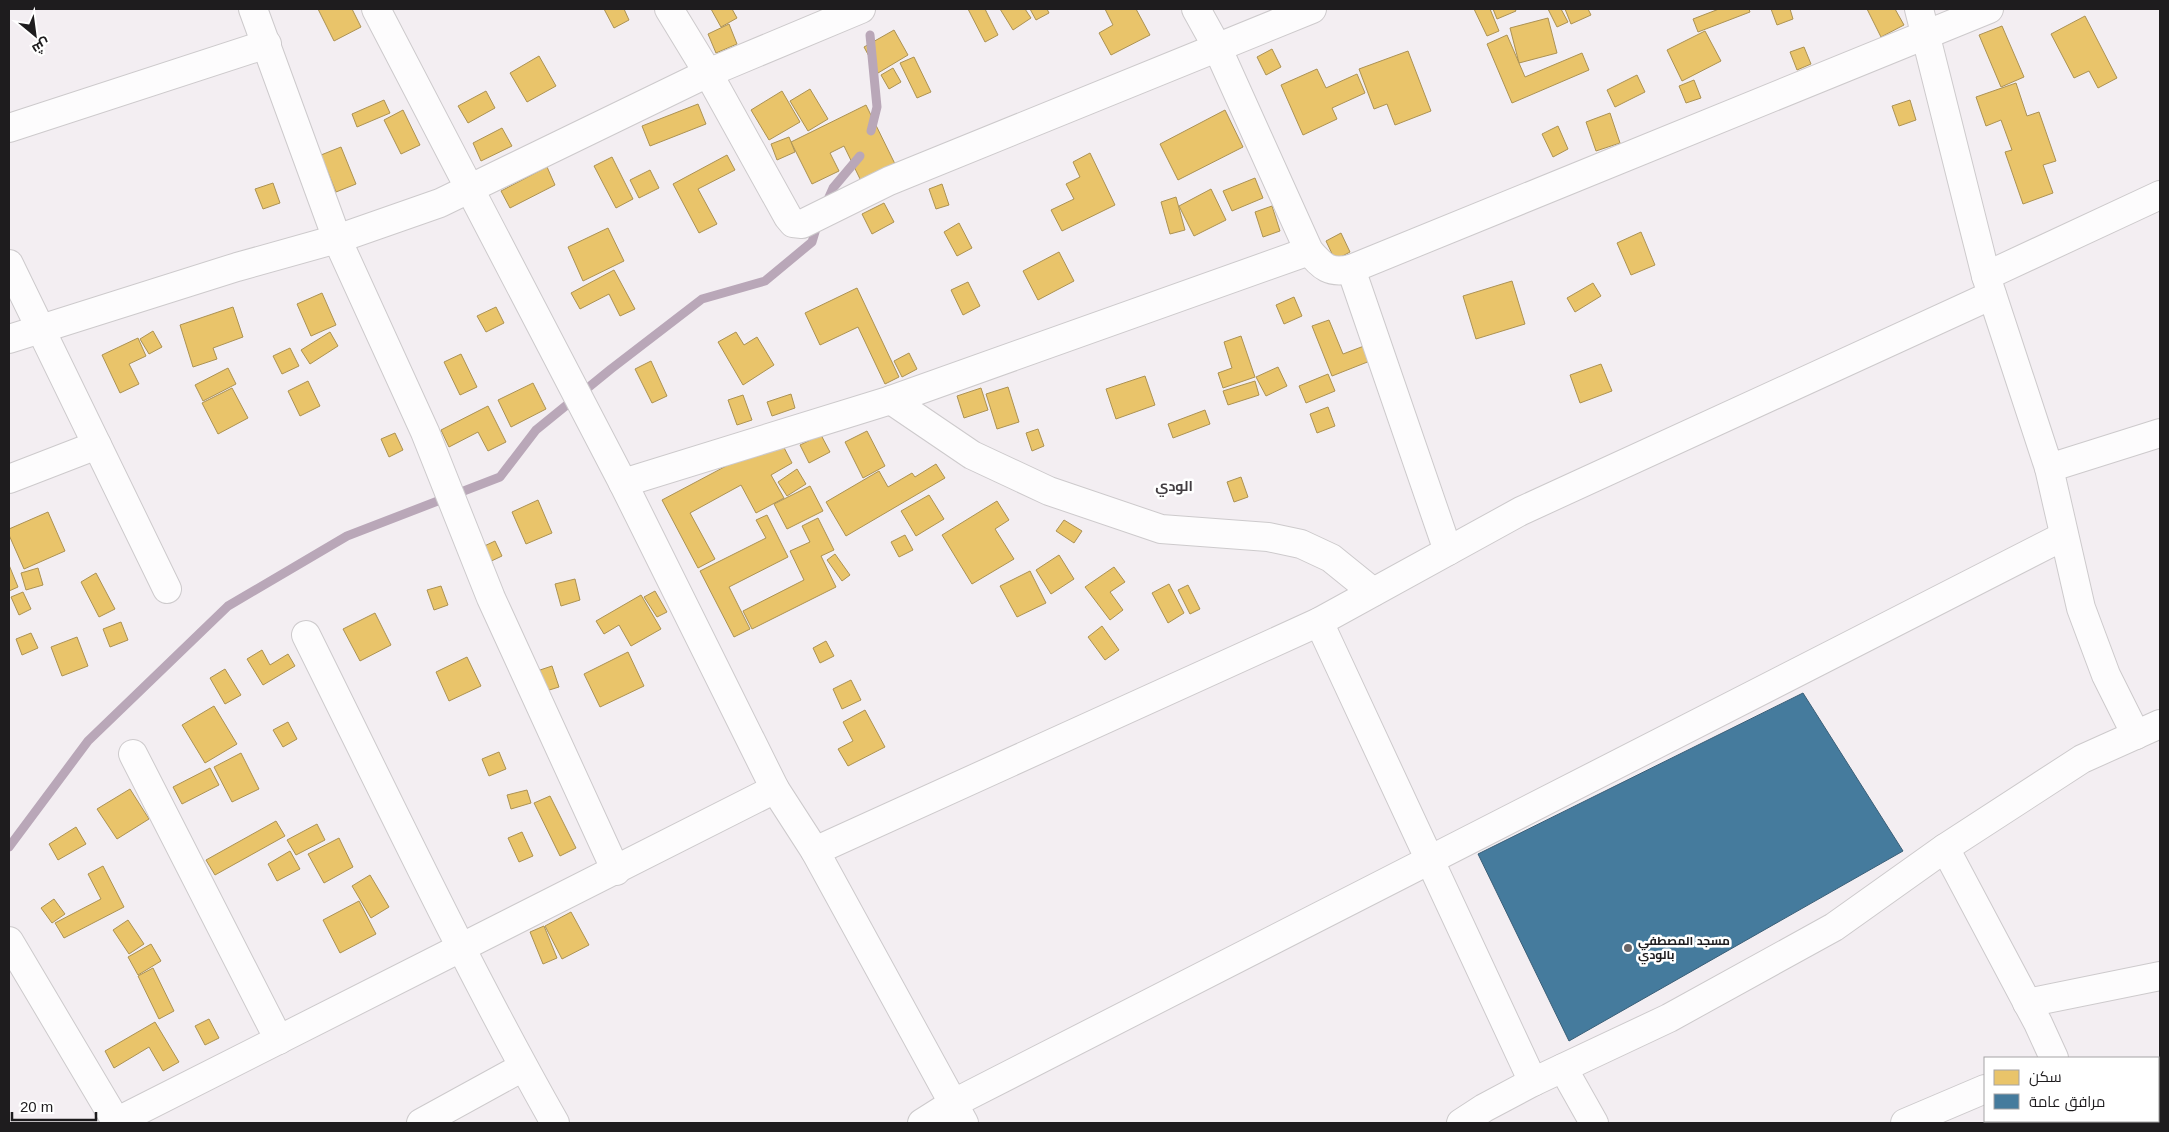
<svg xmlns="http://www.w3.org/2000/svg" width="2169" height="1132" font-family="Arial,Cairo,sans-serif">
<rect width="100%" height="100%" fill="#f3eef2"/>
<!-- homes -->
<g fill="#e9c46a" stroke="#ac9253">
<polygon points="318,9 352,9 361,27 334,41"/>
<polygon points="604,9 624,9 629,20 614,28"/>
<polygon points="711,9 732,9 737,18 721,27"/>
<polygon points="968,9 985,9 998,35 985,42"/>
<polygon points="1000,9 1025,9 1031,18 1013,30"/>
<polygon points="1030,9 1047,9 1049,13 1036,20"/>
<polygon points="1105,9 1136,9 1150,35 1111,55 1099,33 1113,25"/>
<polygon points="1474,9 1490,9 1499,31 1487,36"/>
<polygon points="1493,9 1515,9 1516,11 1497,19"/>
<polygon points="1548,9 1561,9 1568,22 1557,27"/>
<polygon points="1565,9 1588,9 1591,15 1571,24"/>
<polygon points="1719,9 1749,9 1750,12 1698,32 1693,19"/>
<polygon points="1771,9 1790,9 1793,19 1777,25"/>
<polygon points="1867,9 1895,9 1904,25 1881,37"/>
<polygon points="2085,16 2117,78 2098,88 2089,71 2074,78 2051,34"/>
<polygon points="1548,18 1557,53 1519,63 1510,28"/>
<polygon points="729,24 737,44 716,53 708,34"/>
<polygon points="2002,26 2024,77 2001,87 1979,35"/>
<polygon points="894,30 908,55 878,73 864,47"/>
<polygon points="1705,31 1721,61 1682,81 1667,50"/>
<polygon points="1507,35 1525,77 1582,53 1589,70 1512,103 1487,44"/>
<polygon points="1804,47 1811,64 1797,70 1790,52"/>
<polygon points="1272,49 1281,67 1266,75 1257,57"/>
<polygon points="1408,51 1431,111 1395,125 1387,104 1374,109 1359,69"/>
<polygon points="539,56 556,86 527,102 510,73"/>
<polygon points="914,57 931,92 917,98 900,63"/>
<polygon points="893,68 901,82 889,89 881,75"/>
<polygon points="1317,69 1326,88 1357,74 1365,93 1332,108 1337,119 1303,135 1281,85"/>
<polygon points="1637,75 1645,92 1615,107 1607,90"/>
<polygon points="1694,80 1701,98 1686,103 1679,86"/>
<polygon points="2016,83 2027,116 2039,112 2056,161 2043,165 2053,193 2023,204 2005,152 2012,150 2001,120 1986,126 1976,97"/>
<polygon points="810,89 828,119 808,131 790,101"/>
<polygon points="486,91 495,108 468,123 458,106"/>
<polygon points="782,91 800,122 769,140 751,110"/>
<polygon points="384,100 390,113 357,127 352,114"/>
<polygon points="1910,100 1916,120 1899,126 1892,106"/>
<polygon points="698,104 706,124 650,146 642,126"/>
<polygon points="866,105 896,166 862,183 844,146 830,153 839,171 812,184 791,142"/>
<polygon points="403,110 420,145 401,154 384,120"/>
<polygon points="1225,110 1243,147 1178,180 1160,144"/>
<polygon points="1610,113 1620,143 1596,151 1586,122"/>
<polygon points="1558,126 1568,149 1553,157 1542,134"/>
<polygon points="502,128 512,146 481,161 473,143"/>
<polygon points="789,137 795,152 777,160 771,144"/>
<polygon points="341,147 356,184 336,192 321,155"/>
<polygon points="1090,153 1115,205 1062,231 1051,210 1074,199 1066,184 1080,177 1073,162"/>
<polygon points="727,155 735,170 698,189 717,224 699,233 673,184"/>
<polygon points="612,157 633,199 616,208 594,166"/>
<polygon points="547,167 555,185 510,208 501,191"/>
<polygon points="650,170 659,188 639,198 630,180"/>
<polygon points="1255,178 1263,198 1232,211 1223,191"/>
<polygon points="273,183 280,203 263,209 255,189"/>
<polygon points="942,184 949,205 936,209 929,189"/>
<polygon points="1211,189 1226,220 1194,236 1179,206"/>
<polygon points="1176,197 1185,230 1170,234 1161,202"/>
<polygon points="884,203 894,222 872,234 862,214"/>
<polygon points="1272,206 1280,231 1263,237 1255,212"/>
<polygon points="959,223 972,248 957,256 944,232"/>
<polygon points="608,228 624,261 583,281 568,247"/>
<polygon points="1641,232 1655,265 1631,275 1617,243"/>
<polygon points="1341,233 1350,252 1335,260 1326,241"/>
<polygon points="1059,252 1074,281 1038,300 1023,271"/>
<polygon points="614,270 635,309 620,316 609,294 580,309 571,293"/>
<polygon points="1512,281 1525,324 1476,339 1463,296"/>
<polygon points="968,282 980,306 963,315 951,290"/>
<polygon points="1593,283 1601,296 1575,312 1567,298"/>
<polygon points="857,288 899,377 885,384 858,327 820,345 805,313"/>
<polygon points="322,293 336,325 311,336 297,304"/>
<polygon points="1294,297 1302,316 1284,324 1276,305"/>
<polygon points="233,307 243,337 213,348 217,359 193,367 180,325"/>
<polygon points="496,307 504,323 486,332 477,316"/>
<polygon points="1329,320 1343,354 1364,346 1370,361 1332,376 1312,326"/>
<polygon points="153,331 162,347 149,354 140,339"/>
<polygon points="330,332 338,346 310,364 301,350"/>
<polygon points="736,332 744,345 757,337 774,365 743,385 718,342"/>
<polygon points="1241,336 1255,377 1223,388 1218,373 1232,368 1224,342"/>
<polygon points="138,338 146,356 129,364 139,384 120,393 102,355"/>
<polygon points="290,348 299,366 282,374 273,356"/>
<polygon points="909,353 917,369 902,377 894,361"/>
<polygon points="461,354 477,387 460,395 444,362"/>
<polygon points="651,361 667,396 652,403 635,369"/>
<polygon points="1601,364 1612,391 1580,403 1570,375"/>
<polygon points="1278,367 1287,386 1266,396 1256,377"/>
<polygon points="228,368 236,384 203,401 195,385"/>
<polygon points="1328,374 1335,391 1306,403 1299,386"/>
<polygon points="1145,376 1155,405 1116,419 1106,389"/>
<polygon points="308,381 320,406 300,416 288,391"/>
<polygon points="1255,381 1259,395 1228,405 1223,391"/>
<polygon points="533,383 546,409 511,427 498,400"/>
<polygon points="1008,387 1019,422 997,429 986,394"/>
<polygon points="232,388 248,418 218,434 202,403"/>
<polygon points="981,388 988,410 964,418 957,396"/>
<polygon points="791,394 795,408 772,416 767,402"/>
<polygon points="743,395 752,420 737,425 728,400"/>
<polygon points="488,406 506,442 488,451 478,432 449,447 441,430"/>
<polygon points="1328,407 1335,426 1317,433 1310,414"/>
<polygon points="1205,410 1210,424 1173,438 1168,424"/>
<polygon points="1038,429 1044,446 1032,451 1026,433"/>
<polygon points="867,431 885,466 863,478 845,442"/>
<polygon points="395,433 403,450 389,457 381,439"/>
<polygon points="821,435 830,452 809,463 800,445"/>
<polygon points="779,438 792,463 771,475 784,498 756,513 741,485 690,513 715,559 698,568 662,500"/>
<polygon points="936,464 945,478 846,536 826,502 879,471 888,487 912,473 915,477"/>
<polygon points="797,469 806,484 787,496 778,482"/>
<polygon points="1241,477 1248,497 1234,502 1227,482"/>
<polygon points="810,486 823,511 787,529 774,504"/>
<polygon points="929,495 944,519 916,536 901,511"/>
<polygon points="538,500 552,533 526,544 512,512"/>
<polygon points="997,501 1009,520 995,529 1014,559 972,584 942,535"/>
<polygon points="48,512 65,551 24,569 9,535 9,529"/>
<polygon points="767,515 788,557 729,587 750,629 734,637 700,571 766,538 756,520"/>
<polygon points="818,518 834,550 821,556 836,587 752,629 743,611 804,580 790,551 810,542 802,526"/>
<polygon points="1064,520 1082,531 1074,543 1056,531"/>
<polygon points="905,535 913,550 899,557 891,542"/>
<polygon points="495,541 502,556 485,564 478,549"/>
<polygon points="835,554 850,575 842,581 827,560"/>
<polygon points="1059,555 1074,579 1051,594 1036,570"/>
<polygon points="9,565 18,587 9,591"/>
<polygon points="1114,567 1125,582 1110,592 1123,610 1110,620 1085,587"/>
<polygon points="38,568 43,585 26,590 21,573"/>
<polygon points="1030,571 1046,603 1017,617 1000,586"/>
<polygon points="96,573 115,609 99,617 81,582"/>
<polygon points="575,579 580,600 561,606 555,584"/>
<polygon points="1169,584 1184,613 1168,623 1152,593"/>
<polygon points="1188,585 1200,609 1190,614 1178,590"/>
<polygon points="441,586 448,605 434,610 427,590"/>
<polygon points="655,591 667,612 657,617 644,597"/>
<polygon points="23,592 31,609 19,615 11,597"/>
<polygon points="641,595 661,629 631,646 619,625 604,634 596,621"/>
<polygon points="375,613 391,645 360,661 343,629"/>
<polygon points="121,622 128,640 110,647 103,629"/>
<polygon points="1102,626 1119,650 1105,660 1088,637"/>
<polygon points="31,633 38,648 22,655 16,639"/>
<polygon points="77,637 88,666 62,676 51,647"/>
<polygon points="826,641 834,656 820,663 813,648"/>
<polygon points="262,650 270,665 288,654 295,666 263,685 247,659"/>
<polygon points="628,652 644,686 600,707 584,674"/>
<polygon points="467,657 481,686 449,701 436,672"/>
<polygon points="552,666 559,687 546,691 540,670"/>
<polygon points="225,669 241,695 225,704 210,678"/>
<polygon points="851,680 861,700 842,709 833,689"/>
<polygon points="214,706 237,744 205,763 182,725"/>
<polygon points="865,710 885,747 848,766 838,749 853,741 843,722"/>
<polygon points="288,722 297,739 283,747 273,730"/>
<polygon points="499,752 506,769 489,776 482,759"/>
<polygon points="241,753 259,789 232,802 214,767"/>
<polygon points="210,768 219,785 182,804 173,787"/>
<polygon points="130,789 149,819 117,839 97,809"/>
<polygon points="527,790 531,803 511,809 507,795"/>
<polygon points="550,796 576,848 560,856 534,803"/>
<polygon points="276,821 285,836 215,875 206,860"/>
<polygon points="317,824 325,840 296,855 287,840"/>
<polygon points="76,827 86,844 58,860 49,844"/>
<polygon points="522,832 533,856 519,862 508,838"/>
<polygon points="339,838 353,867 324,883 308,854"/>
<polygon points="290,851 300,869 277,881 268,864"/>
<polygon points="103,866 124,907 64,938 55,923 101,899 88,874"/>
<polygon points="370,875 389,907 371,918 352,886"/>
<polygon points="54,899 65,914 52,923 41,908"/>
<polygon points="359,901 376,934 340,953 323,920"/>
<polygon points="571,912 589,945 562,959 545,926"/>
<polygon points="128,920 144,944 129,954 113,930"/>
<polygon points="544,926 557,958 543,964 530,932"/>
<polygon points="151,944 161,961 138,975 128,957"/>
<polygon points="153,968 174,1011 159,1019 138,976"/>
<polygon points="209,1019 219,1038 205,1045 195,1026"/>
<polygon points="155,1022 179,1062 163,1071 149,1047 114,1068 105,1051"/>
</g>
<!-- public -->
<polygon fill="#457b9d" stroke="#395e77" points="1803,693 1903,851 1569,1041 1478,854"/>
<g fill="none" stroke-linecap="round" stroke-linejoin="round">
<!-- stream -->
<g stroke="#b9a7b8" stroke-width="9">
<polyline points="870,35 877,107 871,131"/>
<polyline points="825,206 833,188 860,156"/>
<polyline points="9,847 88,741 228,606 347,536 500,477 536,430 611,369 702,299 765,281 812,242 818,222"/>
</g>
<defs>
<g id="street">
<polyline points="253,9 337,239 425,432 491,598 616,871"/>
<polyline points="376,9 623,483 775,789 815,851 964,1123"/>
<polyline points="669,9 708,73 788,217 793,223 802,224 889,181 1312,9"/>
<path d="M 1196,9 L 1217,47 L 1309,251 C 1323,267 1329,274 1351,269 L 1989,9"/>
<polyline points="1919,9 1986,276 2049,468 2160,433"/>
<polyline points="9,128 267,44"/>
<polyline points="9,264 167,589"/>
<polyline points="1351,269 1448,551"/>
<polyline points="1986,276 2160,195"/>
<polyline points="9,339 237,267 337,239 440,203 708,73 861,9"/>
<polyline points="891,400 972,455 1049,491 1161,529 1268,537 1301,544 1331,558 1373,592"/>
<polyline points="2049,468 2081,608 2106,675 2136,735"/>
<polyline points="9,479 97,445"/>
<polyline points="623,483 891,400 1309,251"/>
<polyline points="1319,622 1533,1082"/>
<path d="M 306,635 C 387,798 465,964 555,1123"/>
<polyline points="133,754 279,1040"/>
<polyline points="1945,848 2038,1023 2054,1058"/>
<polyline points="815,851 1319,622 1521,511 1992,295"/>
<polyline points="9,941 117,1123"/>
<polyline points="2027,1003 2160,976"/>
<polyline points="1563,1068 1594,1123"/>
<polyline points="2082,1121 2083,1123"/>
<polyline points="116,1122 775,789"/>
<polyline points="421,1123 523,1067"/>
<polyline points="922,1123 952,1104 2064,536"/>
<polyline points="1461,1123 1484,1108 1533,1082 1669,1018 1834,927 1945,848 2082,759 2160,724"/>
<polyline points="1905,1123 1985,1089"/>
</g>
</defs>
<!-- street casing -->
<use href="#street" stroke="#cdcacc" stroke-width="30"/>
<!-- street -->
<use href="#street" stroke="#fdfcfd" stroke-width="28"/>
</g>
<!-- markers -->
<circle fill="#696668" stroke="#fff" stroke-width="2" cx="1628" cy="948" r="5"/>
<g text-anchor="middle" stroke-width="5" stroke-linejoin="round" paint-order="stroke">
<!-- poi labels -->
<g font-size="12" font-weight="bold" fill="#1e1c1e" stroke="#fff" text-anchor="start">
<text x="1638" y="945">مسجد المصطفي<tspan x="1638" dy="14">بالودي</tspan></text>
</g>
<!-- neighbourhood labels -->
<g font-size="14" font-weight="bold" fill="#423d41" stroke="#fff">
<text x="1174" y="491">الودي</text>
</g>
</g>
<!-- border -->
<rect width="2169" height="1132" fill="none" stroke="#1e1c1e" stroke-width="20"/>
<!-- legend -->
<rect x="1984" y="1057" width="175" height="65" fill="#ffffff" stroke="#a5a4a5"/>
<rect x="1994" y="1070" width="25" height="15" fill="#e9c46a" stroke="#a5a4a5"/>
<text x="2029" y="1082" font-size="15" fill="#1e1c1e">سكن</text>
<rect x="1994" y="1094" width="25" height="15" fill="#457b9d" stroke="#a5a4a5"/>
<text x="2029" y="1107" font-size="15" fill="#1e1c1e">مرافق عامة</text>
<!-- north arrow -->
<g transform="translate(35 35) rotate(151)" stroke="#ffffff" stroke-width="4" paint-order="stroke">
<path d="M0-4L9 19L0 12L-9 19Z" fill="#1e1c1e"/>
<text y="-8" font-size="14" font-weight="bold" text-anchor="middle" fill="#1e1c1e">ش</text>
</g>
<!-- scale -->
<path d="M12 1112v8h84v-8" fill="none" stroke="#1e1c1e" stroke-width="2.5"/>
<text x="20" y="1112" font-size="15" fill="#1e1c1e" stroke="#ffffff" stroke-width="4" paint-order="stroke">20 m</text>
</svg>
